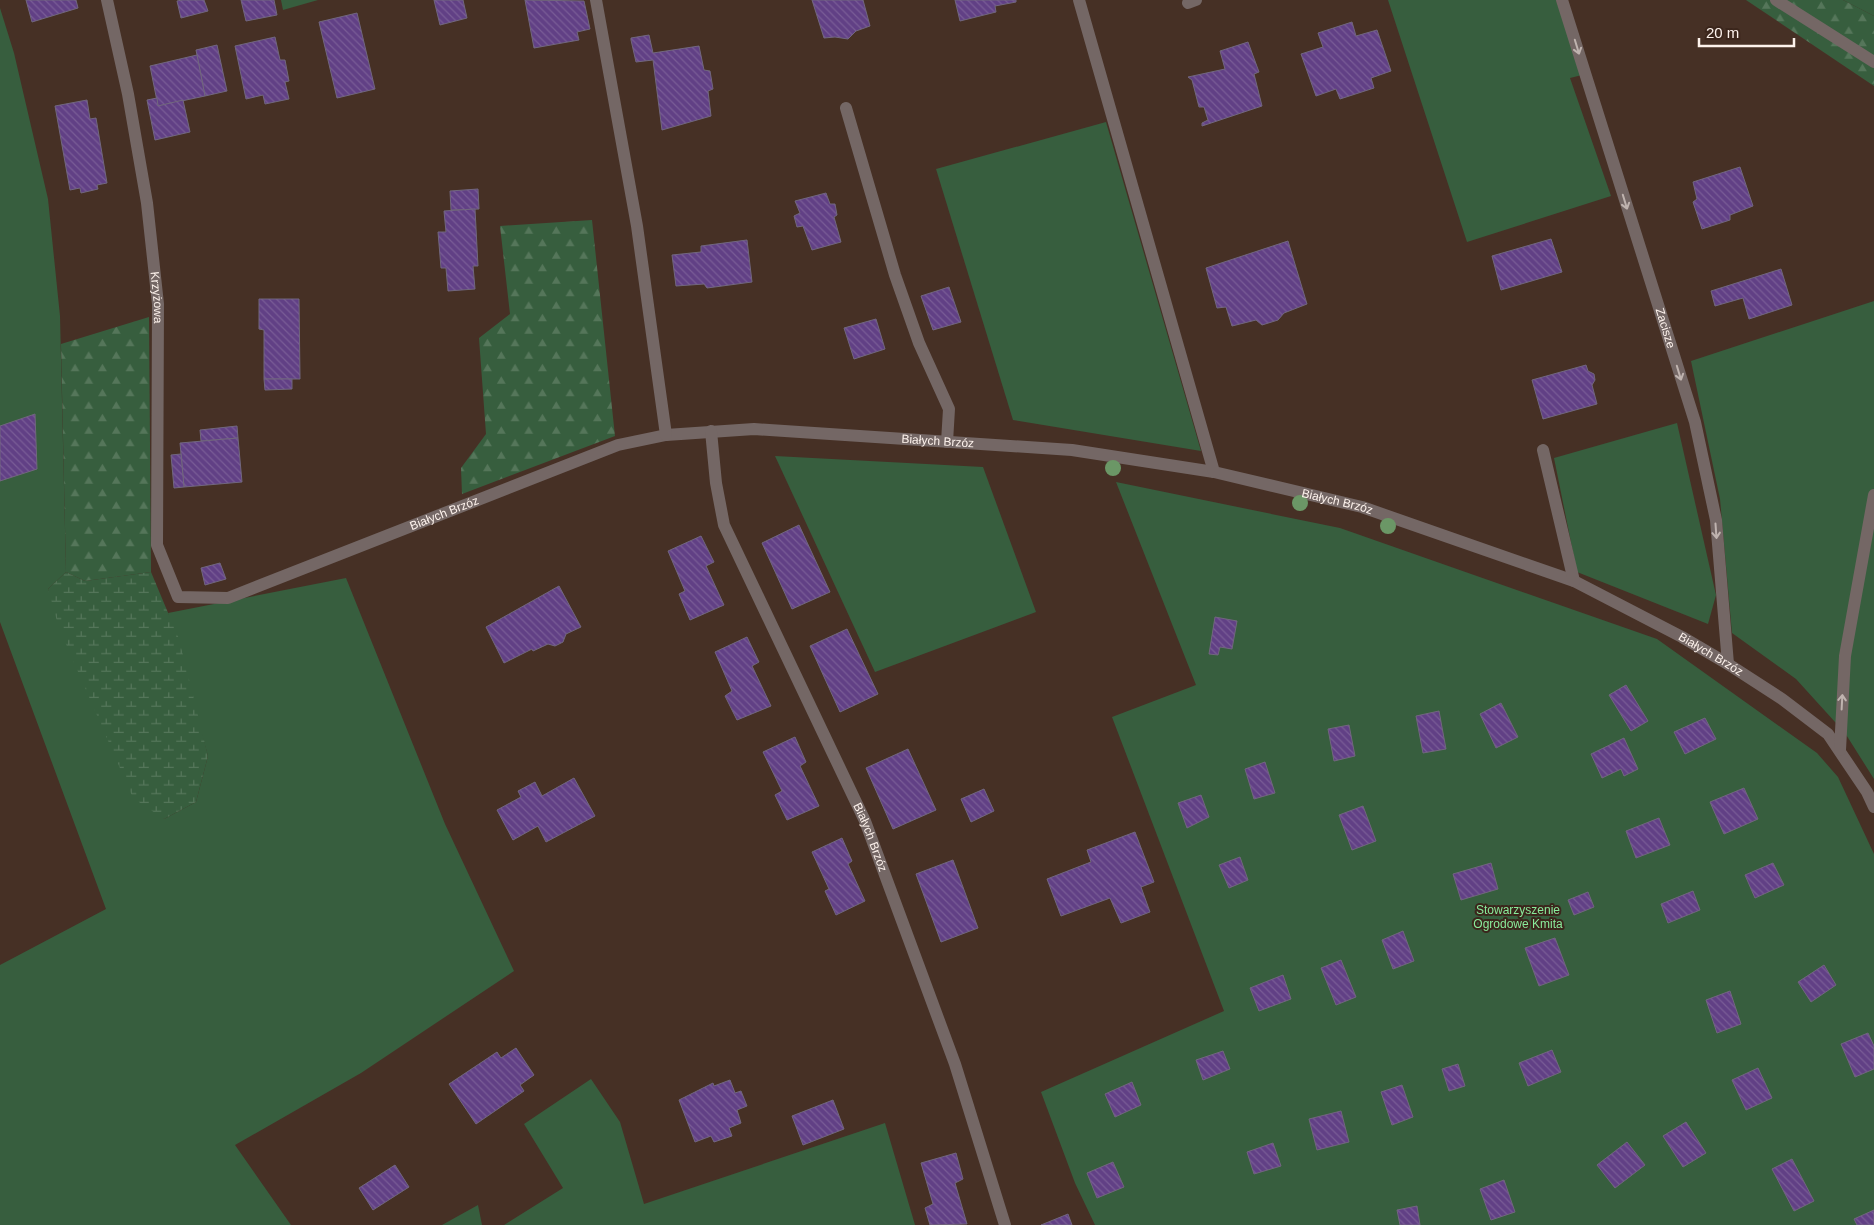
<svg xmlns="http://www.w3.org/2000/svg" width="1874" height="1225" font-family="Helvetica,sans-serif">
<defs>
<pattern id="forest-firs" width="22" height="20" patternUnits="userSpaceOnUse" patternTransform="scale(1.25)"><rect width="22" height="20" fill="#375e3e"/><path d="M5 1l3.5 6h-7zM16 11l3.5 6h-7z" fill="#55765a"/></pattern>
<pattern id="wetland-marsh" width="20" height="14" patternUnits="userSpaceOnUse" patternTransform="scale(1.25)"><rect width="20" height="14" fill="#375e3e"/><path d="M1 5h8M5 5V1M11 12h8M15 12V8" fill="none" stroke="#55765a"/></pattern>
<pattern id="building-back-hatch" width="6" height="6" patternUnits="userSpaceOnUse" patternTransform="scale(1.25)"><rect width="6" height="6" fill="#614085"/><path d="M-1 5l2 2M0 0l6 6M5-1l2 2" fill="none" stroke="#795c96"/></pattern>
</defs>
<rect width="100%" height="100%" fill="#463025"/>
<!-- green -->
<g fill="#375e3e">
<polygon points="281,0 318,0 283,10"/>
<polygon points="1388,0 1556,0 1582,75 1570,78 1611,196 1467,242"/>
<polygon points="1843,0 1874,0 1874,16"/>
<polygon points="0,8 14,53 48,199 60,316 66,572 48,589 164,819 196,802 208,756 168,613 346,578 445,824 514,971 361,1073 235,1145 291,1225 0,1225 0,965 106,909 0,622"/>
<polygon points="1106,122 1201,451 1013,420 936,169"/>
<polygon points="1874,301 1874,779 1845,733 1796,679 1732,633 1720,499 1691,361"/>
<polygon points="1677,423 1716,595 1708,624 1577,572 1554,458"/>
<polygon points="775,456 983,467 1036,612 875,672"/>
<polygon points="1116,482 1340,528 1657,639 1817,753 1838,777 1874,854 1874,1225 1095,1225 1075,1183 1041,1092 1224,1011 1112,717 1196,685"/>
<polygon points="591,1079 620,1122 644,1204 885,1123 915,1225 504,1225 563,1188 524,1124"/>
<polygon points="478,1205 482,1225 442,1225"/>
</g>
<!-- forest -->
<g fill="url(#forest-firs)">
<polygon points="1746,0 1843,0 1874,16 1874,86"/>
<polygon points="592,220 615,436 462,494 461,468 486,434 479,338 510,314 500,226"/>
<polygon points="149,317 151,572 85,581 66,572 61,344"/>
</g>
<!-- wetland -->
<polygon fill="url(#wetland-marsh)" points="66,572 85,581 151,572 179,639 208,756 196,802 164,819 133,798 59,628 48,589"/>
<!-- building -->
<g fill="url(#building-back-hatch)" stroke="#71677e">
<polygon points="26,0 76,0 78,8 32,22"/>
<polygon points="182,0 204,0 208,11 181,18 177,1"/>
<polygon points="241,0 274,0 277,15 246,21"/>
<polygon points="434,0 463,0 467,18 440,25"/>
<polygon points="525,0 584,1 590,29 577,32 579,40 534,48"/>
<polygon points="812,0 863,0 870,26 856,31 848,39 835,37 824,38"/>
<polygon points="955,0 1016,0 1016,2 995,6 996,12 960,21"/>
<polygon points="357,13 375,89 337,98 319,22"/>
<polygon points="1352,22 1356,36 1377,30 1391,71 1371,78 1374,88 1340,99 1336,89 1316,96 1301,54 1323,47 1318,33"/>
<polygon points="649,35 653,53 699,46 704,70 710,71 713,89 708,91 711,116 662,130 653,60 636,62 631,40 631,38"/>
<polygon points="275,37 280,60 285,60 289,81 285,82 289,99 265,104 263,95 246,99 235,46"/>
<polygon points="1248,42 1259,72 1254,74 1262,106 1202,126 1202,123 1208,120 1204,107 1199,107 1192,80 1188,77 1225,69 1220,51"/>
<polygon points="217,45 227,91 205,96 196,50"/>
<polygon points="197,55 205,96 158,106 150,66"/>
<polygon points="157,98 158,106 183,100 190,132 155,140 147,100"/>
<polygon points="87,100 90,119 96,118 107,183 97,185 98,189 81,193 80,188 70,190 55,106"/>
<polygon points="1740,167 1753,206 1730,215 1730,220 1702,229 1693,202 1697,199 1693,182"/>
<polygon points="478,189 479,209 451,210 450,191"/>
<polygon points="826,193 830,204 835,204 837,215 834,217 841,242 812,250 803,226 797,227 794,216 800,213 795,201"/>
<polygon points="475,209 478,266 473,266 475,289 448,291 446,268 441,268 438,232 446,232 444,211"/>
<polygon points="1551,239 1562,272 1501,290 1492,256"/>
<polygon points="747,240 752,282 707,288 704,284 676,286 672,255 701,252 701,246"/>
<polygon points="1288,241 1307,304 1284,313 1278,320 1262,325 1256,320 1232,326 1226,307 1217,308 1206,268"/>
<polygon points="1781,269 1792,305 1749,319 1743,298 1715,306 1711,291"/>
<polygon points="949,287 961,322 933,330 921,296"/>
<polygon points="259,299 299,299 300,379 264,379 264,330 259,329"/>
<polygon points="876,319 885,349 854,359 844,328"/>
<polygon points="1586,365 1588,371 1594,374 1595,380 1592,385 1597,404 1543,419 1532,380"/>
<polygon points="264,379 292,379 292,389 265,390"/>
<polygon points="35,414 37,469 0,481 0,426"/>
<polygon points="237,426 238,438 201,441 200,430"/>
<polygon points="238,438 242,482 184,487 180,443"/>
<polygon points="181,454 184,487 174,488 171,455"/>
<polygon points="799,525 830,592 792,609 762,543"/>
<polygon points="701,536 714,562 706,566 724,605 690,620 679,594 685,591 668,551"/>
<polygon points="220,563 226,579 205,585 201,568"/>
<polygon points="559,586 581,627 566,634 563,642 555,646 548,644 533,651 532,649 504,663 486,627"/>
<polygon points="1215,617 1237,621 1232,649 1220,647 1218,655 1209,654"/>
<polygon points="847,629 878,694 840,712 810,646"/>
<polygon points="747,637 759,662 752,666 771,706 737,720 725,696 732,691 715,652"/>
<polygon points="1626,685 1648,721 1631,731 1609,695"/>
<polygon points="1501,703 1518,737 1496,748 1480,714"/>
<polygon points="1439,711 1446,749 1423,753 1416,716"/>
<polygon points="1705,718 1716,739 1685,754 1674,732"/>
<polygon points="1349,725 1355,756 1334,761 1328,729"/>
<polygon points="795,737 806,762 800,766 819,806 787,820 775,795 782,791 763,752"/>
<polygon points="1624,738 1638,769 1624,776 1621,769 1602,778 1591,754"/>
<polygon points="908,749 936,810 893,829 866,768"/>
<polygon points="1265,762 1275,793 1254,799 1245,769"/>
<polygon points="574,778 595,816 546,842 538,826 513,840 497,810 521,797 518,791 535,782 542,796"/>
<polygon points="1744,788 1758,819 1724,834 1710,802"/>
<polygon points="984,789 994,811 971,822 961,799"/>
<polygon points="1201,795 1209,817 1187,828 1178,803"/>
<polygon points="1363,806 1376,841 1352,850 1339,815"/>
<polygon points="1659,818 1670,845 1636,858 1626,831"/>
<polygon points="1135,832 1154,882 1141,887 1150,912 1121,923 1110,898 1061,916 1047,879 1091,862 1087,850"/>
<polygon points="842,838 852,861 848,864 865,901 836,915 825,891 829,889 812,852"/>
<polygon points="1240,857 1248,880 1229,888 1219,865"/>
<polygon points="953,860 978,928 941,942 916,874"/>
<polygon points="1491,863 1498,889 1461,900 1453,874"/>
<polygon points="1773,863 1784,885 1755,898 1745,875"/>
<polygon points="1693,891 1700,910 1668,923 1661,904"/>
<polygon points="1588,892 1594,907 1574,915 1568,900"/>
<polygon points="1403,931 1414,961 1393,969 1382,940"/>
<polygon points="1555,938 1569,975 1539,986 1525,948"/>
<polygon points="1341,960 1356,997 1336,1005 1321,968"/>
<polygon points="1824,965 1836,985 1811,1002 1798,982"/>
<polygon points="1283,975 1291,999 1259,1011 1250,988"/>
<polygon points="1730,991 1741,1024 1717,1033 1706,1000"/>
<polygon points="1868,1033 1874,1046 1874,1069 1855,1077 1841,1044"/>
<polygon points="516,1048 534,1075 520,1085 524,1091 476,1124 449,1084 497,1052 501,1058"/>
<polygon points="1552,1050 1561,1072 1528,1086 1519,1063"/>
<polygon points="1223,1051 1230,1069 1203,1080 1196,1060"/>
<polygon points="1458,1064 1465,1086 1449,1091 1442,1069"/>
<polygon points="1758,1068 1772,1098 1746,1110 1732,1080"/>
<polygon points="730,1080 735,1093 741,1091 747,1106 737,1110 741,1123 729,1128 732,1136 714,1142 711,1136 695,1142 679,1100 713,1083 714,1086"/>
<polygon points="1132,1082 1141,1105 1115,1117 1105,1094"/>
<polygon points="1402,1085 1413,1117 1392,1125 1381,1092"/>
<polygon points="833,1100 844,1129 803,1145 792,1116"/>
<polygon points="1341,1111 1349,1142 1317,1150 1309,1119"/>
<polygon points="1686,1122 1706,1153 1683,1167 1663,1136"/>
<polygon points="1627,1142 1645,1165 1615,1188 1597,1165"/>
<polygon points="1273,1143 1281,1166 1254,1174 1247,1152"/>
<polygon points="956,1153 963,1179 955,1183 967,1224 930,1225 925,1208 933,1204 921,1163"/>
<polygon points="1792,1159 1814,1201 1794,1211 1772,1169"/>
<polygon points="1113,1162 1124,1187 1097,1198 1087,1173"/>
<polygon points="395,1165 409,1187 373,1210 359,1188"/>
<polygon points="1504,1180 1515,1212 1491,1220 1480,1189"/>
<polygon points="1417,1206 1420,1225 1400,1225 1397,1210"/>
<polygon points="1874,1210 1874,1225 1857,1225 1854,1219"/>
<polygon points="1068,1214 1072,1225 1041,1225"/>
</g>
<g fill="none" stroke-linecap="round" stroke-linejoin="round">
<!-- minor -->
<g stroke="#746765" stroke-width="12">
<path id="s1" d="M 107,0 L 128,94 L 147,203 L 158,304 L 157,545 L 178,597 L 228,598 L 618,445 L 666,435 L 754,429 L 1072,450 L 1214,472 L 1362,507 L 1574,581 L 1682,637 L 1728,664 L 1782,699 L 1828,734 L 1867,792 L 1874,807"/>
<polyline points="596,0 637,226 666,435"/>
<polyline points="1079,0 1214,472"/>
<path id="s2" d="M 1562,0 L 1695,422 L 1716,520 L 1728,664"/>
<polyline points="1776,0 1874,62"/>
<polyline points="1188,3 1196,0"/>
<polyline points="846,108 895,275 919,343 949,409 947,442"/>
<path id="s3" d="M 711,431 L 716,483 L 724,525 L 865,821 L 955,1064 L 1005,1225"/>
<polyline points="1543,450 1574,581"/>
<polyline points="1840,750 1845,656 1874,495"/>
</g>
</g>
<!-- trees -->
<g fill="#6b9766">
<circle cx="1113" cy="468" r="8"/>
<circle cx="1300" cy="503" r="8"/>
<circle cx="1388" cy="526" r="8"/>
</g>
<!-- one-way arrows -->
<defs><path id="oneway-shaft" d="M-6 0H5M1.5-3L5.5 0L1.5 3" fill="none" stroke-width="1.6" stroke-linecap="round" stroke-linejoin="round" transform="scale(1.25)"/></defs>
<g stroke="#bfb3af">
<use href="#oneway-shaft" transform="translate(1577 47) rotate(73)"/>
<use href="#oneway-shaft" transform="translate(1625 202) rotate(73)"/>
<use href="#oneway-shaft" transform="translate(1679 373) rotate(73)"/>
<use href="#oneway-shaft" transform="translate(1716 531) rotate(86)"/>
<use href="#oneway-shaft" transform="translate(1842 702) rotate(-87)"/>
</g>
<g text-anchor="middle" stroke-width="4" stroke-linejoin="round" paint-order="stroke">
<!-- street labels -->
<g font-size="12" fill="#fdf2ec" stroke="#3b261c">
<text dy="4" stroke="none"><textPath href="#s1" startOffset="302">Krzyżowa</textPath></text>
<text dy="4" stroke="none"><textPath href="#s2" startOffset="344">Zacisze</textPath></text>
<text dy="4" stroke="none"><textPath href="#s1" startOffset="1396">Białych Brzóz</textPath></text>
<text dy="4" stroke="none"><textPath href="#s1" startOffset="1801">Białych Brzóz</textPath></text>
<text dy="4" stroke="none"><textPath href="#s1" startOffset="888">Białych Brzóz</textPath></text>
<text dy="4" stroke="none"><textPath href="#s1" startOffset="2206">Białych Brzóz</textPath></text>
<text dy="4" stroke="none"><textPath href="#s3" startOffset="440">Białych Brzóz</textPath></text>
</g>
<!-- park labels -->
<g font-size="12" fill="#89eb9b" stroke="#3b261c">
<text x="1518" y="914">Stowarzyszenie<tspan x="1518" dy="14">Ogrodowe Kmita</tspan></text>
</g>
</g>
<!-- scale -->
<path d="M1699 38v8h95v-8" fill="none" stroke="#fdf2ec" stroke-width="2.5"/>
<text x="1706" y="38" font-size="15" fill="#fdf2ec" stroke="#3b261c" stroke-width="4" paint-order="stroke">20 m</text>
</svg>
